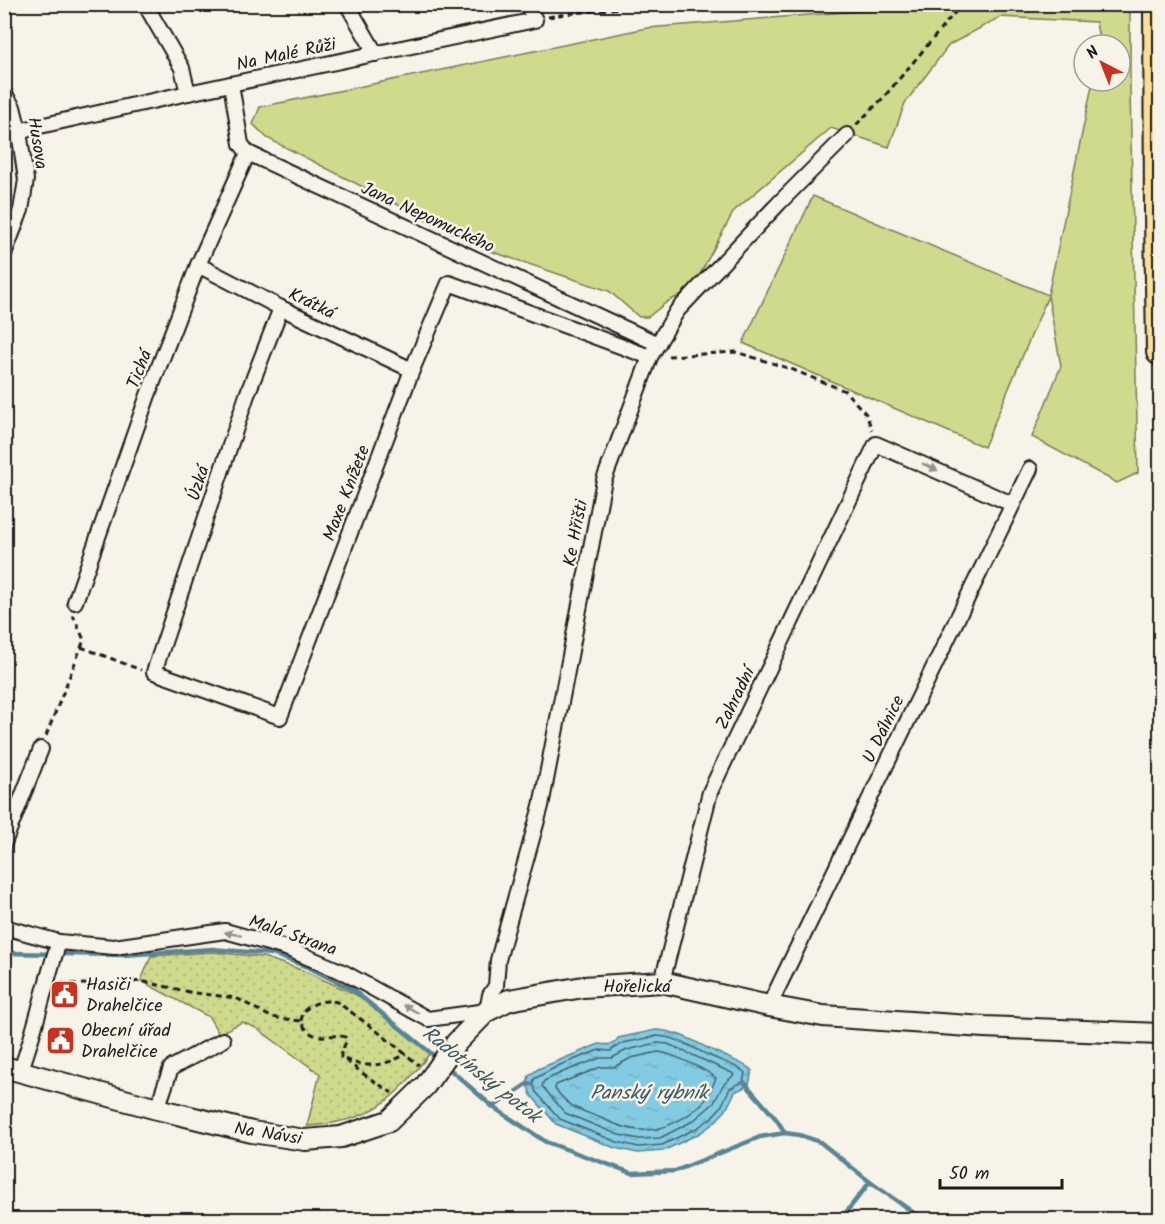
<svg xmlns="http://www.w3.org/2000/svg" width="1165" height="1224" font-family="Kalam,sans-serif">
<defs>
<pattern id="park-dots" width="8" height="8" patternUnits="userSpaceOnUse" patternTransform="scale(1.5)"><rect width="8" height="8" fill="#cfda8d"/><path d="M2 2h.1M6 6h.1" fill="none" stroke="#b1ba79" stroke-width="1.8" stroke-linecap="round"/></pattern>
<pattern id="water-ripples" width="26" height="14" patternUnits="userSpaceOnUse" patternTransform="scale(1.5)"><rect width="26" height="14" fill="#82cbe2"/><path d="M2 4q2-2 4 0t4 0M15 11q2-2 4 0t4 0" fill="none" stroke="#70aec1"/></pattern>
</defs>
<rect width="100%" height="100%" fill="#f7f3e8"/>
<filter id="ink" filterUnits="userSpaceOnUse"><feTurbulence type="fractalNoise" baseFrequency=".0167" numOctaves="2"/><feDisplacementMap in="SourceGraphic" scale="12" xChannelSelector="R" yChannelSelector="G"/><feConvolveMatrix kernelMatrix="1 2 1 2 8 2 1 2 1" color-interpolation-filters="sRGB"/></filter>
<g filter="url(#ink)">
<!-- grass -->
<polygon fill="#cfda8d" stroke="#767b54" stroke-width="1.5" points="887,5 1130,5 1130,89 1138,473 1117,483 1032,437 1061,366 1048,296 984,447 743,343 813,196 1048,295 1093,81 1120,81 1120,45 1100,45 1096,22 1000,17 949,45 905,103 889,147 831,128 734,211 692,289 667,302 648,317 639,317 609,291 484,249 267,138 253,124 260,107 647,28 883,9"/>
<!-- park -->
<path fill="url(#park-dots)" stroke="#767b54" stroke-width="1.5" d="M 213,952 L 263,957 L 302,970 L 359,996 L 430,1053 C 393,1102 370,1122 307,1126 L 320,1074 L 256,1028 L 242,1022 L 219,1034 L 209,1017 L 141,981 L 151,956 Z"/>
<!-- water -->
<path fill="url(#water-ripples)" stroke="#598593" stroke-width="1.5" d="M 656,1030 C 678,1031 695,1042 714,1051 C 727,1058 740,1061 752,1070 L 749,1085 L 735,1092 L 726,1110 L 714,1123 L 700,1133 L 663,1151 L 638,1153 L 615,1148 L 556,1124 L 531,1095 L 527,1084 L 529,1076 L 538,1069 L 599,1044 C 607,1045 614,1046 618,1038 Z"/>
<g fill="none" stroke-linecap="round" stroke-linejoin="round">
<!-- shore -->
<g stroke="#45626b" stroke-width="1.5">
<path d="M 657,1036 C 679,1037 695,1050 715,1058 C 726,1063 737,1065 745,1073 L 743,1082 L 730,1088 L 721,1107 L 710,1119 L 697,1128 L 662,1145 L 639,1147 L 617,1142 L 560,1119 L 536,1092 L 533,1084 L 534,1079 L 560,1065 L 599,1050 L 610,1051 L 623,1043 Z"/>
<polygon points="657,1043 668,1044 732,1073 734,1075 723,1085 714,1103 693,1121 660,1138 640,1139 619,1135 565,1113 542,1086 544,1081 563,1072 600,1058 612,1058 627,1050"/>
<path d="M 658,1052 C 671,1053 707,1070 716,1078 C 713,1085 710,1093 706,1099 C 692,1116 663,1132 641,1130 C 627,1130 613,1123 601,1118 C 578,1109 571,1109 555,1089 L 556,1085 L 601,1067 L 614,1067 L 631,1058 Z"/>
</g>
<!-- stream -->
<g stroke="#598593" stroke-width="4.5">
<polyline points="4,953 123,955 212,949 272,954 310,968 353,990 437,1058"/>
<polyline points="446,1066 493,1107 546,1142 632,1173 675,1171 760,1137 785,1133 799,1135 820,1142 870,1182 924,1220"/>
<polyline points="744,1082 777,1120 785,1133"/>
<polyline points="493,1107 527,1084 531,1084"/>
<polyline points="840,1220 870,1182"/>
</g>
<defs>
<g id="minor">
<polyline points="145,4 182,68 188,93"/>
<polyline points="347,4 376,54"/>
<polyline points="231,84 241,144 248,153 658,344"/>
<polyline points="4,93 13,107 19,131 26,180 21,210 4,254"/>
<polyline points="4,134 188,93 535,20 527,4"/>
<polyline points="198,265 281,308 412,370"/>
<polyline points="281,308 247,395 154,672 280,717 412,370 449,283 650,357"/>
<polyline points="75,602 148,395 198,265 248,153"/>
<polyline points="4,843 41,749"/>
<polyline points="4,927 59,942 114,947 225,931 286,948 345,973 428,1019 487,1011 490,995 496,986 498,960 541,806 604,480 650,357 677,311 779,203 847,135"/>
<polyline points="662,982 710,792 876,444 1012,504"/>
<polyline points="769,1006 1030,469"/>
<path d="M 20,1072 C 36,1030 44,985 59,942"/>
<polyline points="157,1109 171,1068 223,1040"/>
</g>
<polyline id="secondary" points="4,1067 157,1109 252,1132 305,1140 341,1137 389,1121 425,1086 456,1043 487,1011 509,1000 583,987 662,982 769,1006 823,1016 984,1027 1160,1034"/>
<polyline id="motorway" points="1157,4 1158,213 1160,352"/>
</defs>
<!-- minor casing -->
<use href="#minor" stroke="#1c1c1c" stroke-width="18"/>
<!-- secondary casing -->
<use href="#secondary" stroke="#1c1c1c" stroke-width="24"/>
<!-- motorway casing -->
<use href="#motorway" stroke="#1c1c1c" stroke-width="30"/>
<!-- path -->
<g stroke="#1c1c1c" stroke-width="3" stroke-dasharray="6 4.5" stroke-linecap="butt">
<polyline points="804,4 818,8"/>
<polyline points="548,17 565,14 657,4"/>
<polyline points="856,125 884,97 962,4"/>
<polyline points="668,356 736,352 791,369 845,391 866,414 872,430"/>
<polyline points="81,647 141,670"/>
<polyline points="46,736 84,640 73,615"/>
<path d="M 60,983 L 106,985 L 141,981 L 194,993 L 236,998 L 271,1017 L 301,1021 C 313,1045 326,1032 345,1037 L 346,1042 L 341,1053 L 341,1057 L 365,1075 L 392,1093"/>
<path d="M 301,1021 L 303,1012 C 312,1003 324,999 337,1002 L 373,1028 L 419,1065"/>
<path d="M 345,1059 C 367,1069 385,1066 406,1054"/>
</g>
<!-- minor -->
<use href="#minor" stroke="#f7f3e8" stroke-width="14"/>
<!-- secondary -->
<use href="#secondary" stroke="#f7f3e8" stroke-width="20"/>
<!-- motorway -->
<use href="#motorway" stroke="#fbdf96" stroke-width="26"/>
</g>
<!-- one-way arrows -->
<defs><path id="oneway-solid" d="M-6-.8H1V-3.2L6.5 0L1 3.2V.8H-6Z" transform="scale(1.5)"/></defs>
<g fill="#94928c">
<use href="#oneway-solid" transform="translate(930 467) rotate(24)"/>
<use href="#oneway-solid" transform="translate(233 934) rotate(-168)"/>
<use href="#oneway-solid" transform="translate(411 1009) rotate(-151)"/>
</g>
</g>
<!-- icons -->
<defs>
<symbol id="civic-square" viewBox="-11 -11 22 22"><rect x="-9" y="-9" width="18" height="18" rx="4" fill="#c8321e" stroke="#f7f3e8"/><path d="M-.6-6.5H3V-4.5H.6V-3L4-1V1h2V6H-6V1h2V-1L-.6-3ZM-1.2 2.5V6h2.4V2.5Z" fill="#fff"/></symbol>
</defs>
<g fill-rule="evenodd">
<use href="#civic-square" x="48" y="978" width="33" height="33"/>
<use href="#civic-square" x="44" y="1024" width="33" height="33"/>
</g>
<g text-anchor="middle" stroke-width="5" stroke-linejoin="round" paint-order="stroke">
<!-- street labels -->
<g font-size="18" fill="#1c1c1c" stroke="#f7f3e8">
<text transform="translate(286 54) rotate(-12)" y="6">Na Malé Růži</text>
<text transform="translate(38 143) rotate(81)" y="6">Husova</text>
<text transform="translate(428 217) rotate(25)" y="6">Jana Nepomuckého</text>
<text transform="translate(312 303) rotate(26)" y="6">Krátká</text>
<text transform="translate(139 369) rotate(-69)" y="6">Tichá</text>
<text transform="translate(198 483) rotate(-72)" y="6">Úzká</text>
<text transform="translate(346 493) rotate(-69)" y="6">Maxe Knížete</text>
<text transform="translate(575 533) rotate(-79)" y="6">Ke Hřišti</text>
<text transform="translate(735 698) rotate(-64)" y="6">Zahradní</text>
<text transform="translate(883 729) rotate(-64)" y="6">U Dálnice</text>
<text transform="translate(293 935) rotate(19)" y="6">Malá Strana</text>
<text x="637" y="992">Hořelická</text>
<text transform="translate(268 1133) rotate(9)" y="6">Na Návsi</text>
</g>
<!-- poi labels -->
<g font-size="18" fill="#1c1c1c" stroke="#f7f3e8" text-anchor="start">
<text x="86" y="990">Hasiči<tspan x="86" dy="21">Drahelčice</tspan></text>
<text x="81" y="1036">Obecní úřad<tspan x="81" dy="21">Drahelčice</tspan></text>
</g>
<!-- water labels -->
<g font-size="20" font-style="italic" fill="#405961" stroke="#f7f3e8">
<text transform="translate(482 1074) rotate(38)" y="7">Radotínský potok</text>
<text x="649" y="1099">Panský rybník</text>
</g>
</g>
<!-- margin -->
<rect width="1165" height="1224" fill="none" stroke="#f7f3e8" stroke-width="24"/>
<rect x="12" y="12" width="1141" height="1200" fill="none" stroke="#1c1c1c" stroke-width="2" filter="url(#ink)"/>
<!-- north arrow -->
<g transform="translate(1102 63) rotate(318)"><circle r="28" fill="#f7f3e8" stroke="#9f9d96" stroke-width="1.5"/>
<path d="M0-4.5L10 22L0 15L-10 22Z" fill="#c8321e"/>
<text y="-9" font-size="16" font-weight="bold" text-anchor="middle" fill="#1c1c1c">N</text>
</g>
<!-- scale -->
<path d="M940 1179v9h122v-9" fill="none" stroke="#1c1c1c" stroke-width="3"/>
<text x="949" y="1179" font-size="18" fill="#1c1c1c" stroke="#f7f3e8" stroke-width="4.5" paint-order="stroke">50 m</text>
</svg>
